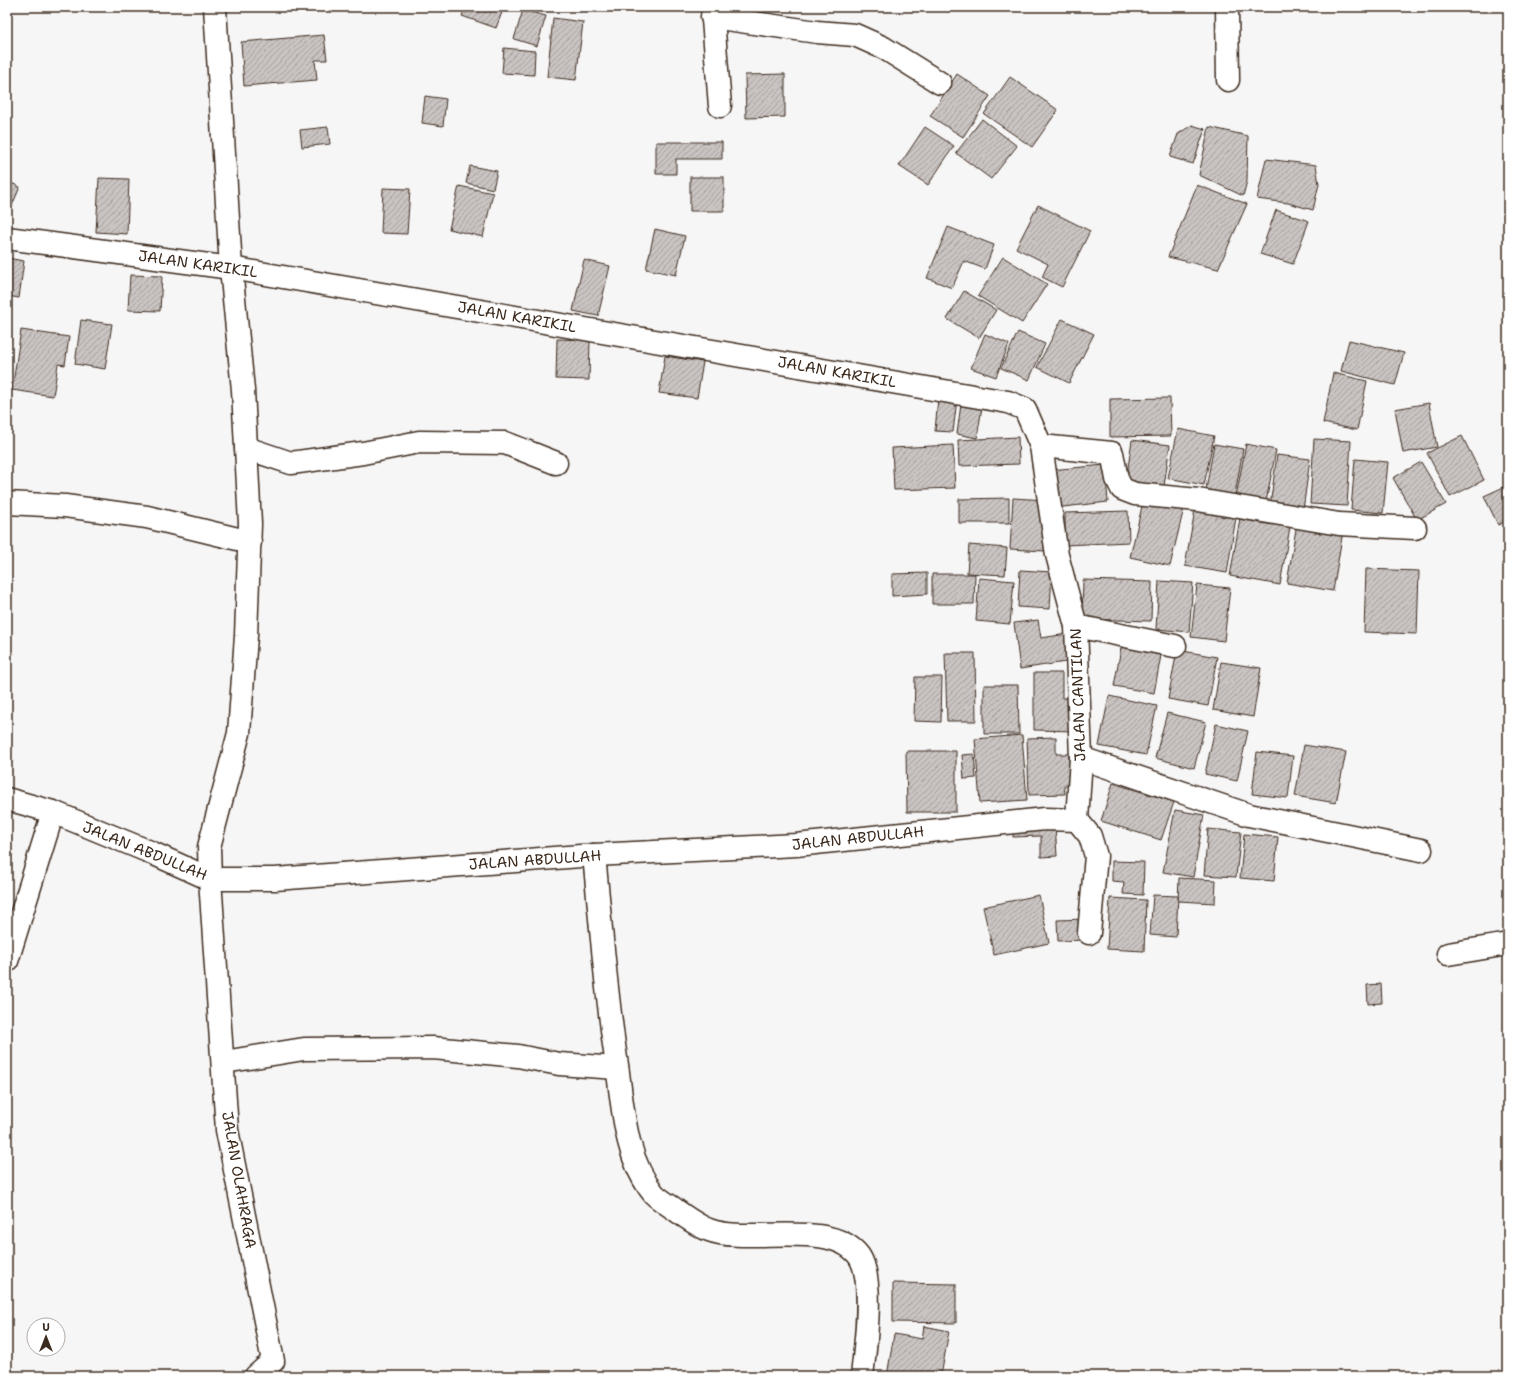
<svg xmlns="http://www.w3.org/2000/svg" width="1515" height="1383" font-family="'Shantell Sans',sans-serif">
<defs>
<pattern id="building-hatch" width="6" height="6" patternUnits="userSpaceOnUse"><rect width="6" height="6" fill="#c9c3c1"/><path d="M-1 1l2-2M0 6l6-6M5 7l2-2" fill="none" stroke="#a49f9c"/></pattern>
</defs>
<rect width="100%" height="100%" fill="#f7f6f6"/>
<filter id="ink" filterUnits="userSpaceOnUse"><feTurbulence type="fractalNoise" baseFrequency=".025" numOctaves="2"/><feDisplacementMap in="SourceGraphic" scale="8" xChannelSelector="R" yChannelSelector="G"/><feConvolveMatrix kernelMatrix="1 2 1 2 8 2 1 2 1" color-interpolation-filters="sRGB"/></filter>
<g filter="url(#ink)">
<!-- building -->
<g fill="url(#building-hatch)" stroke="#3b2a1e">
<polygon points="465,7 504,7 496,28 462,16"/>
<polygon points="523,10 546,16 537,46 514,39"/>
<polygon points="553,18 583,22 576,80 547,77"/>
<polygon points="324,35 327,60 315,60 317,80 244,86 241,42"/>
<polygon points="504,48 535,51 534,75 502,73"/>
<polygon points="785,74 785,117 746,118 745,75"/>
<polygon points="957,74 990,96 963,137 930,116"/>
<polygon points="1010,77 1058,110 1032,147 984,114"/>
<polygon points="425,96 446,99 443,126 422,123"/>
<polygon points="982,119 1017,146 991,179 956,153"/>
<polygon points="1192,125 1205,129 1193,164 1170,157 1178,134"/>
<polygon points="328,127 330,144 302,147 300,130"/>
<polygon points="925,127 954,146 928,185 899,166"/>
<polygon points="1209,127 1248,136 1247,181 1243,196 1199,175"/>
<polygon points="656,142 722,142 722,159 676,159 676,174 656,174"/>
<polygon points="1266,159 1316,165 1319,184 1313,210 1288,203 1257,199"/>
<polygon points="470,166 497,171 493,189 466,183"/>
<rect x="690" y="177" width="34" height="34"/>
<polygon points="99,178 129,179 127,234 96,232"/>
<polygon points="7,181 20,187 7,217"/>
<polygon points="1197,185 1247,204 1218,269 1168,257"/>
<polygon points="459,186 493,193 483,237 449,229"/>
<polygon points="383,188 410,189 407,234 381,233"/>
<polygon points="1038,205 1090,231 1062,287 1042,277 1048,264 1016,248"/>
<polygon points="1276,210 1309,221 1293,264 1260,254"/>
<polygon points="948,227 994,245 985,269 964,261 952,288 927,278"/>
<polygon points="655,229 685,236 676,275 646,269"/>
<polygon points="1003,257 1047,284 1022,323 978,296"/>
<polygon points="7,258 24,261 19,298 7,296"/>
<polygon points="584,260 610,266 598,316 573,311"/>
<polygon points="130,275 162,276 160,311 128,310"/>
<polygon points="964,291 996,310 979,338 947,319"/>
<polygon points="1062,319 1094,334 1069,383 1037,367"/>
<polygon points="81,320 112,324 105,369 75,364"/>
<polygon points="21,330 69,337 65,365 58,364 53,396 12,390"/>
<polygon points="7,332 11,333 7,359"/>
<polygon points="1018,332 1045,344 1029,380 1001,368"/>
<polygon points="985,334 1009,344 996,377 971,368"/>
<polygon points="557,339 590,340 589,380 556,379"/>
<polygon points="1349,340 1404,353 1395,385 1341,371"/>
<polygon points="665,356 703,362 697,398 659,393"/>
<polygon points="1333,373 1367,381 1357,430 1323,423"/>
<polygon points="938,398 957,399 953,432 935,431"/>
<polygon points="1170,398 1171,436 1110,437 1110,399"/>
<polygon points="1429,403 1437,447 1403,453 1395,409"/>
<polygon points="961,404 982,407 977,438 957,434"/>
<polygon points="1178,429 1214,436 1204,485 1168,478"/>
<polygon points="1462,436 1484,480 1450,497 1427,453"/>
<polygon points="1018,437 1019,464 959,466 958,440"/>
<polygon points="1314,439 1351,441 1347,506 1310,504"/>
<polygon points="1132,440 1170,445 1163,493 1125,488"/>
<polygon points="1214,444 1243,449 1234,500 1205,495"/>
<polygon points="1246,444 1276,450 1266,502 1236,497"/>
<polygon points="953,445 955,488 894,490 892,448"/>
<polygon points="1277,455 1310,459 1303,510 1270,506"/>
<polygon points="1355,459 1388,462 1383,513 1351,510"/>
<polygon points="1421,462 1446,504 1417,520 1393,478"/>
<polygon points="1105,465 1108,502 1054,508 1050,470"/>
<polygon points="1508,485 1508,520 1498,525 1484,496"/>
<polygon points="1009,498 1009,523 959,523 959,499"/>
<polygon points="1013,498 1047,500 1045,551 1010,549"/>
<polygon points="1144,498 1184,508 1170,566 1130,557"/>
<polygon points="1196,504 1237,511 1227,573 1185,566"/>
<polygon points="1128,511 1129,542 1065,545 1065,513"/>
<polygon points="1241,513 1291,521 1280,585 1230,576"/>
<polygon points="1297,523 1343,531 1333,591 1287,583"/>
<polygon points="969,545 1007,548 1005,575 967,573"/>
<polygon points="1366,569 1419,571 1417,634 1364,632"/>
<polygon points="1020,570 1052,572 1050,609 1018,607"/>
<polygon points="927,573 927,594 892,596 892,574"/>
<polygon points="932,574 975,574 974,604 932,604"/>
<polygon points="979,578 1014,581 1010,624 976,621"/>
<polygon points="1083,580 1152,582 1151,621 1082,619"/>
<polygon points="1159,581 1193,583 1189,632 1156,629"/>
<polygon points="1197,585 1230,588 1224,641 1191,637"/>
<polygon points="1038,620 1041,638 1067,634 1072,661 1020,669 1014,623"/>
<polygon points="1122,643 1162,650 1154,693 1114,686"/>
<polygon points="1177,650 1217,657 1208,706 1168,699"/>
<polygon points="945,653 975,653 976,721 947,721"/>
<polygon points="1221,662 1261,668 1253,717 1213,710"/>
<polygon points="1034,673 1062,673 1062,698 1075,698 1075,731 1034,730"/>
<polygon points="915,677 942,677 941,722 914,721"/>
<polygon points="984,685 1018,685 1019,734 984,734"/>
<polygon points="1109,696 1157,706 1146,755 1099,746"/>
<polygon points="1167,713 1206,722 1194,768 1155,758"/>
<polygon points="1216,724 1248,731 1237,781 1205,774"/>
<polygon points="1022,735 1027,800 980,803 975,739"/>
<polygon points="1056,737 1056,754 1077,754 1078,786 1064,786 1065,794 1029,795 1027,738"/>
<polygon points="1304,745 1346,752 1336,803 1295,796"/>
<polygon points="906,751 956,751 956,812 907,812"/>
<polygon points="1257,752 1293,756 1288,798 1252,794"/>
<polygon points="974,754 976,778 964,779 962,755"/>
<polygon points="1113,783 1174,802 1161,840 1101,821"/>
<polygon points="1506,805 1508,805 1508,853 1503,853"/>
<polygon points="1175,810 1204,815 1193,877 1163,872"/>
<polygon points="1055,825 1057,856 1041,857 1041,836 1013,837 1013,827"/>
<polygon points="1208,829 1241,832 1236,877 1204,875"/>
<polygon points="1244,834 1278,837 1274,881 1240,878"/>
<polygon points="1112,861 1144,862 1143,895 1123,894 1124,882 1112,881"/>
<polygon points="1179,878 1216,880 1215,903 1178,901"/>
<polygon points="1039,895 1049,943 994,955 983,907"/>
<polygon points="1153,895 1178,896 1176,937 1150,935"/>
<polygon points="1110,898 1146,900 1144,951 1107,949"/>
<polygon points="1086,919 1087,940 1058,941 1057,920"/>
<polygon points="1381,984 1382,1003 1368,1004 1367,985"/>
<polygon points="893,1283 956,1284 956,1323 893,1322"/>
<polygon points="924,1326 949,1331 941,1376 887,1376 894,1334 922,1339"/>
</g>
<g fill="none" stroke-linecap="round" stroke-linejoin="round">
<defs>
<g id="street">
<polyline points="215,7 231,268 243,390 250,524 246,636 239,733 209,847 210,879 227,1130 273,1361 256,1376"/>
<polyline points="712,7 720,106"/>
<polyline points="1227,7 1228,80"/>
<polyline points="712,17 817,32 855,35 884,48 940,83"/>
<polyline points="7,238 231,268 1008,402 1025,409 1041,446 1057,555 1076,626 1081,758 1077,820"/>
<polyline points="1041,446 1112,453 1117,479 1122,489 1135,494 1198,500 1339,524 1415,528"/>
<polyline points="246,448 291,463 363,453 419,442 505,443 556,463"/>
<polyline points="7,503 65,506 147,517 250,542"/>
<polyline points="1076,626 1175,646"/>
<polyline points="1081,758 1249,815 1421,850"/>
<polyline points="7,799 53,812 150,852 210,879 275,879 594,855 796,845 1045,819 1077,820"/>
<polyline points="1077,820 1090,836 1096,856 1089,933"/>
<path d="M 594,855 C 601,926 606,996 617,1065 C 623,1108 625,1159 654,1194 C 659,1199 667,1204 673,1208 C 684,1216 696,1225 709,1230 C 748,1245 831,1218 859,1256 C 875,1279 865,1349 862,1376"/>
<polyline points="1448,954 1508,944"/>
<polyline points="7,961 53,812"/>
<polyline points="224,1062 304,1049 433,1048 518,1056 559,1064 617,1068"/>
</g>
</defs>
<!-- street casing -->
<use href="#street" stroke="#3b2a1e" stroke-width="25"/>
<!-- street -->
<use href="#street" stroke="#fff" stroke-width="22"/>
</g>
</g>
<g text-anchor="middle" stroke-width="3" stroke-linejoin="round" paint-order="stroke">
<!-- street labels -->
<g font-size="15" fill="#3b2a1e" stroke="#fff">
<text transform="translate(198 264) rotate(8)" y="5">JALAN KARIKIL</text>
<text transform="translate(517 317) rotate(10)" y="5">JALAN KARIKIL</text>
<text transform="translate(837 372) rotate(10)" y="5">JALAN KARIKIL</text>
<text transform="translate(1078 695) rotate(-92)" y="5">JALAN CANTILAN</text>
<text transform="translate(858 838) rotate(-6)" y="5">JALAN ABDULLAH</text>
<text transform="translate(145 851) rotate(22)" y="5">JALAN ABDULLAH</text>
<text transform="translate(535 860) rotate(-4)" y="5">JALAN ABDULLAH</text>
<text transform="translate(239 1180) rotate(80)" y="5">JALAN OLAHRAGA</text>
</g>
</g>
<!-- margin -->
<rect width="1515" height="1383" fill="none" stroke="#fff" stroke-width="24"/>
<rect x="12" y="12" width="1491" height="1359" fill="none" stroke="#3b2a1e" stroke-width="1.5" filter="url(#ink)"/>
<!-- north arrow -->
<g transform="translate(46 1337)"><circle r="19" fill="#ffffff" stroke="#b1aaa5"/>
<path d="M0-3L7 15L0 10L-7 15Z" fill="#3b2a1e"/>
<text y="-6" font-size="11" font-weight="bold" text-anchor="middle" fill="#3b2a1e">U</text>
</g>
</svg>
